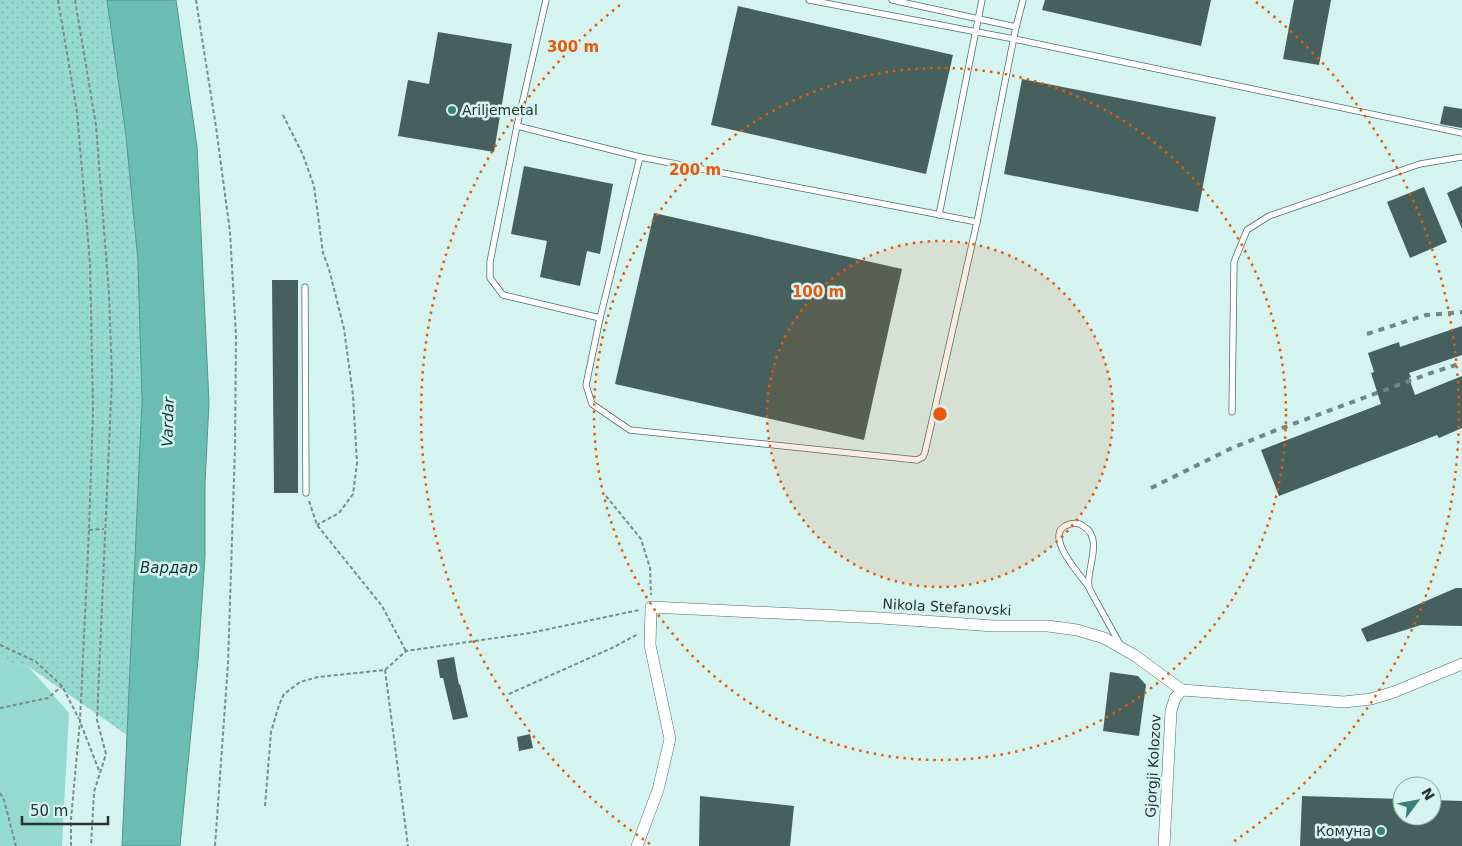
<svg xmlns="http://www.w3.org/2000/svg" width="1462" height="846" font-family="'DejaVu Sans',sans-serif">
<defs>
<pattern id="grass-dots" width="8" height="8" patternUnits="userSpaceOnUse" patternTransform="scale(1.25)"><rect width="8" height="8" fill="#96d9d0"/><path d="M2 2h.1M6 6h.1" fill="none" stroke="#81bbb3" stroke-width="1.8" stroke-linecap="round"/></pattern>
</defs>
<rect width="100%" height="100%" fill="#d5f4ef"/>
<!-- grass -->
<polygon fill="url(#grass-dots)" points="0,0 107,0 108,5 126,136 138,261 142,401 127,735 29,667 0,661"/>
<!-- green -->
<polygon fill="#96d9d0" points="0,661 29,667 69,713 62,846 0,846"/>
<!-- water -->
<polygon fill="#6bbdb3" stroke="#57948c" points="107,0 176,0 197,147 209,403 205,483 205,556 198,660 180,846 122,846 142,401 138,261 126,136"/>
<!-- building -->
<g fill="#46615d">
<polygon points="1045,0 1211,0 1201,46 1042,10"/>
<polygon points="1294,0 1331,0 1319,65 1283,59"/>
<polygon points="738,6 953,55 926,174 711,125"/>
<polygon points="438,32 512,44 494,152 398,136 408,80 429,84"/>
<polygon points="1022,79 1216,117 1198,212 1004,174"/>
<polygon points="1444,106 1462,109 1462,128 1440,124"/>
<polygon points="524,166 613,184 600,254 587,251 580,286 540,277 547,241 511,234"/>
<polygon points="1462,186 1462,229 1447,193"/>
<polygon points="1424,187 1447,242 1410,258 1387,202"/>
<polygon points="654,213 902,269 864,440 615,384"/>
<polygon points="272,280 298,280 298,493 274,493"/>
<polygon points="1462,326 1462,355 1409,373 1411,377 1409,378 1415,395 1462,376 1462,428 1439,438 1437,435 1279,496 1261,450 1381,404 1371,373 1374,372 1368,353 1399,342 1400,347"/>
<polygon points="1456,588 1462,588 1462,626 1421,625 1367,642 1361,629"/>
<polygon points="454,657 459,685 460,684 468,717 453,720 443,678 440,678 437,660"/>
<polygon points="1110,672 1138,676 1146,685 1139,736 1103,731"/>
<polygon points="530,734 533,748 519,751 517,737"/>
<polygon points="700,796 794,806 790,846 699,846"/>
<polygon points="1302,796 1402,799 1402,816 1432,816 1432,800 1462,801 1462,846 1300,846"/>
</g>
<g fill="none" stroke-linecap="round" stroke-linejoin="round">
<defs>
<g id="service">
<polyline points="546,0 517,126 490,262 490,278 503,295 600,318"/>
<polyline points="809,0 1014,39 1462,133"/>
<polyline points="892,0 1016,27"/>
<polyline points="517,126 640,157 977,222 1016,27 1023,0"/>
<polyline points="640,157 600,318 586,385 592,404 630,430 917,460 923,457 925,452 977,222"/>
<polyline points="939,215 982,0"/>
<polyline points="305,287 306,493"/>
<polyline points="1232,412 1234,262 1247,230 1269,216 1420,164 1462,157"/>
<path d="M 1089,587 C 1080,575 1045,537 1065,526 C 1071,523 1078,522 1083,526 C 1105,538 1085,572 1089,587 C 1090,591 1094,597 1096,601 C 1104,615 1112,630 1120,644"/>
</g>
<g id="minor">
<polyline points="637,846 658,790 670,739 650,645 651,607 881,618 994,626 1048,626 1077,630 1104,638 1134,655 1182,690 1344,702 1371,699 1394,692 1462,664"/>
<polyline points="1164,846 1171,711 1175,698 1182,690"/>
</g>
</defs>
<!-- service casing -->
<use href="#service" stroke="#4f6b67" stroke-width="7"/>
<!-- minor casing -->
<use href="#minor" stroke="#4f6b67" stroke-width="12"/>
<!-- path -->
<g stroke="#788c89" stroke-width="2" stroke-dasharray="4 2.5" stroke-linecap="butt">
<polyline points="58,0 77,112 90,263 93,411 89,530 80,721 71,819 71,846"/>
<polyline points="75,0 96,125 109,294 112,377 97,720 106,754 94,792 91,846"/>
<polyline points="196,0 216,127 230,232 236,336 235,447 228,664 215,846"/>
<polyline points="283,115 303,155 314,186 323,253 329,269 344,329 353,395 357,463 353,494 339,513 317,525"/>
<polyline points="606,496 641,539 650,568 651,595"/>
<polyline points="309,501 317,525 382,606 406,651"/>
<polyline points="89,530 104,529"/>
<polyline points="0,645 35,661 62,686 79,719"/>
<polyline points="385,670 408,846"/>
<polyline points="509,694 614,647 638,634"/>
<polyline points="0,708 48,698 62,686"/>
<polyline points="81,724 100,773"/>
<polyline points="0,793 4,800 16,846"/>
<polyline points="265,806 271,732 279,705 284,694 300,682 318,677 385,670 406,651 530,633 639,610"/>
</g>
<!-- service -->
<use href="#service" stroke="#fff" stroke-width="5.5"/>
<!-- minor -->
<use href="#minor" stroke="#fff" stroke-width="11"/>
<!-- rail -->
<g stroke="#728683" stroke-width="4" stroke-dasharray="6 6" stroke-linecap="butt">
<polyline points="1367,334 1426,315 1462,312"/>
<polyline points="1151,488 1232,448 1274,431 1428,374 1462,363"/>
</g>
</g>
<!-- distance rings -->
<circle cx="940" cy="414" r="173" fill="#e8590c" fill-opacity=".12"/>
<g fill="none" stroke="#e8590c" stroke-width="2.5" stroke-dasharray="2.5 5">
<circle cx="940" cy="414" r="173"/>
<circle cx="940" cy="414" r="346"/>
<path d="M650 844A519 519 0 0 1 624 2M1256 2A519 519 0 0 1 1230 844"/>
</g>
<!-- markers -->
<g fill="#3a8078" stroke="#d5f4ef" stroke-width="2">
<circle cx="452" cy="110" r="5"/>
<circle cx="1381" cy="831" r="5"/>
</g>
<g text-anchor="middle" stroke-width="5" stroke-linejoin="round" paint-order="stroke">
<!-- poi labels -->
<g font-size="14" fill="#283432" stroke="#d5f4ef" text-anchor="start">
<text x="462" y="115">Ariljemetal</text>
<text x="1371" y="836" text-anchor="end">Комуна</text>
</g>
<!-- street labels -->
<g font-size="14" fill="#283432" stroke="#d5f4ef">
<text transform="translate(947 607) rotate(3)" y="5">Nikola Stefanovski</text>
<text transform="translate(1153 766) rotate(-87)" y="5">Gjorgji Kolozov</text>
</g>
<!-- water labels -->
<g font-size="15" font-style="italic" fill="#0f3733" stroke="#d5f4ef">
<text transform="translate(168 422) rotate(-88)" y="5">Vardar</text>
<text x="169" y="573">Вардар</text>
</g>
</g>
<circle cx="940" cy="414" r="8" fill="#e8590c" stroke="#d5f4ef" stroke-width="2.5"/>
<g font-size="15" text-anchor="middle" font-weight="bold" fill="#e8590c" stroke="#d5f4ef" stroke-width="5" stroke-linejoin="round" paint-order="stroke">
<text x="573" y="52">300 m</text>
<text x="695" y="175">200 m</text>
<text x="818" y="297">100 m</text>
</g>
<!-- north arrow -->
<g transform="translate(1417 801) rotate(58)"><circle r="24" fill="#d5f4ef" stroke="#90a7a3"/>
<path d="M0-4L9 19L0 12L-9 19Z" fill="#3a8078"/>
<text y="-8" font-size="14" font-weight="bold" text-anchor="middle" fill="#283432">N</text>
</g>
<!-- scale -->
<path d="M22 816v8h86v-8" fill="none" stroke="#283432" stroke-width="2.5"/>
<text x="30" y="816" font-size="15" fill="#283432" stroke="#d5f4ef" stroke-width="4" paint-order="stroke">50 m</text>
</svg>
